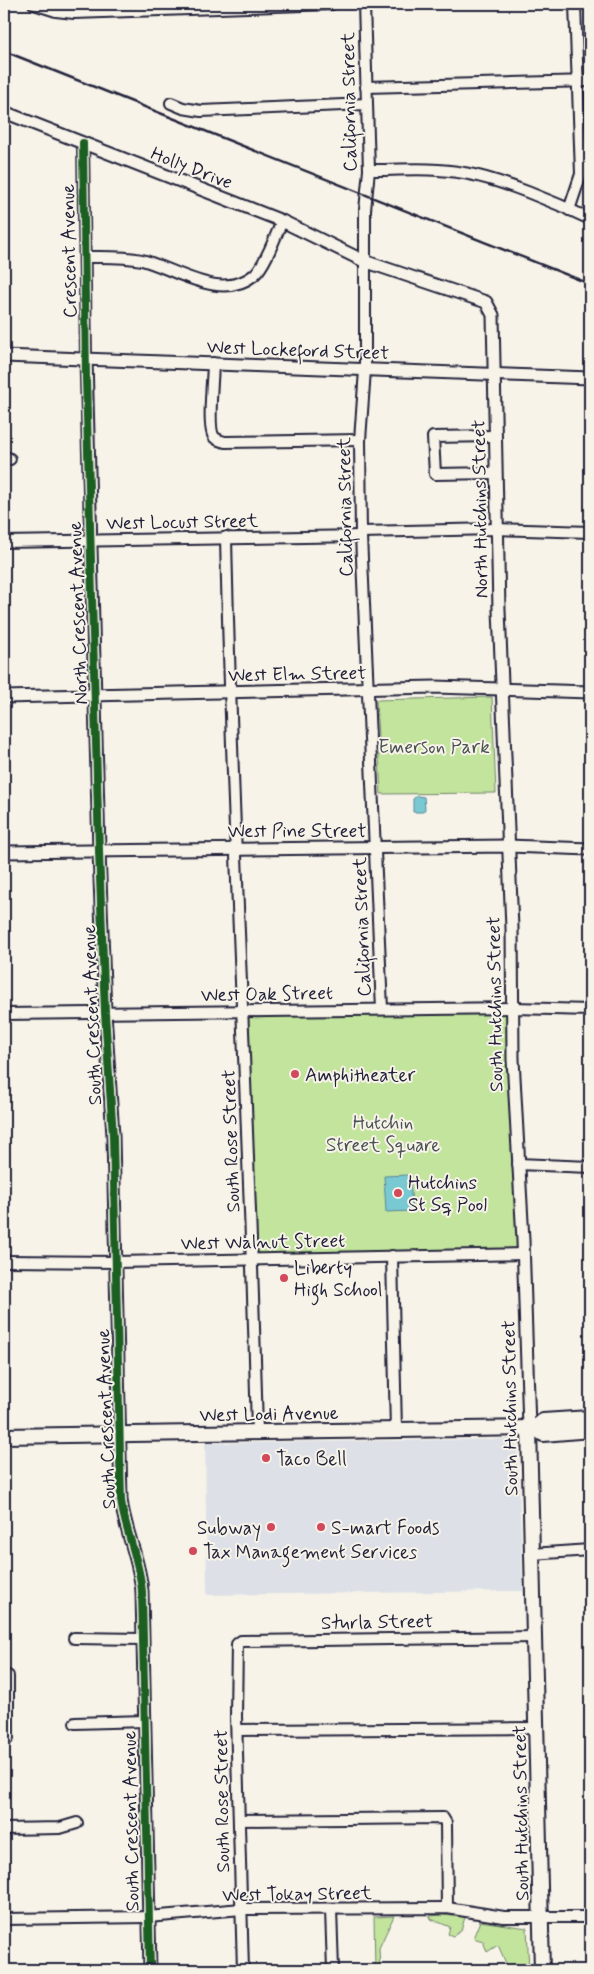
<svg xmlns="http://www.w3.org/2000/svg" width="594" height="1974" font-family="Mynerve,sans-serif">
<rect width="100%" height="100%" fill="#f7f3e8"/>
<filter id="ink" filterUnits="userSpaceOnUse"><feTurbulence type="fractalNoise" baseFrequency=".02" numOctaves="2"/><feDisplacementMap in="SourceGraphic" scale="10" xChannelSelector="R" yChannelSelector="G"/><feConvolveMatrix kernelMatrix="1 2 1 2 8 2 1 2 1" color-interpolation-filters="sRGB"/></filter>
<g filter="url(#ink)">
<!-- built -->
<polygon fill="#dde1e7" points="513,1439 516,1442 518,1456 523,1591 207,1595 205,1443"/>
<!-- green -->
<g fill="#c2e49d" stroke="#72836c">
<polygon points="492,697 496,793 381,794 376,700"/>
<polygon points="514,1008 524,1254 252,1258 242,1011"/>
<polygon points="441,1915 465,1917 461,1931 453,1936 448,1934 450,1927 431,1919 430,1916"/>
<polygon points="394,1916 379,1948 380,1970 375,1970 374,1917"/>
<polygon points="480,1921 527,1928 529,1970 509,1970 498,1945 487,1952 483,1941 473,1938"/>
</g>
<!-- water -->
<g fill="#79c9d3" stroke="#568696">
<polygon points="417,796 424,797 425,809 423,812 413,812 413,799"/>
<polygon points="410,1175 412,1211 386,1212 384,1176"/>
</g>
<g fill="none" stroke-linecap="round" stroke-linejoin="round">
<defs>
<g id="minor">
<polyline points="34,4 56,11 74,13 332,4"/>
<polyline points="364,4 369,170 365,210 365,370 360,440 361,536 382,1009"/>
<polyline points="366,87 590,81"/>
<polyline points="171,103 183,108 201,111 367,104"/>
<polyline points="83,143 86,359"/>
<path d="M 369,170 C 400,170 433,167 464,173 C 500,179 557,203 590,219"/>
<polyline points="569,210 581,174 575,4"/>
<path d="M 85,257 C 104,257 123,256 142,260 C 176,269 221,302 254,275 C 265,266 276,235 282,221"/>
<path d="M 213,363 C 213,377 207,428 214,437 C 217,440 221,441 225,442 L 360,440"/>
<polyline points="494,436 433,437 435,474 495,473"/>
<polyline points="4,456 10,459"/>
<polyline points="361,532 496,529 590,532"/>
<path d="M 226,537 C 232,836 250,1134 257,1433"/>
<polyline points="4,542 361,536"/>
<polyline points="4,1014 514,1008 590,1010"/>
<polyline points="518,1164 590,1167"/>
<polyline points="392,1256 396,1430"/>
<polyline points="4,1261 116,1262 524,1254"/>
<polyline points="531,1554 590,1550"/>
<polyline points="74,1638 142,1639"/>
<polyline points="75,1723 145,1721"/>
<polyline points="238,1730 537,1728"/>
<polyline points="4,1742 8,1738 8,1676"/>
<polyline points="239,1820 443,1818 446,1823 447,1908"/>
<polyline points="4,1829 60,1828 77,1823"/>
<polyline points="331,1909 333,1970"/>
<polyline points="4,1919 148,1917 242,1909 447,1908 504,1917 590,1917"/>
<polyline points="243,1970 236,1716 237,1644 241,1641 534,1637"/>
</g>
<g id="tertiary">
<polyline points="4,112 282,221 364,261 486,302 493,315 499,610 512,928 513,1059 523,1240 529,1428"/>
<polyline points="4,356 590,378"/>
<path d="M 86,359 L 99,851 L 105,1013 L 113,1136 L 121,1500 C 125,1532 140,1560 142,1592 L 150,1970"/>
<polyline points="4,697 435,687 590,692"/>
<polyline points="4,852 508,846 590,849"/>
</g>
<g id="secondary">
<polyline points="529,1428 542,1970"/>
<polyline points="535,1428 543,1434 590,1430"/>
<polyline points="4,1436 529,1428 535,1428 543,1421 590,1418"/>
</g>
</defs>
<!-- minor casing -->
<use href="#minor" stroke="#22223b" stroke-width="14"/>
<!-- tertiary casing -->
<use href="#tertiary" stroke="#22223b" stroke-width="15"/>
<!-- secondary casing -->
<use href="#secondary" stroke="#22223b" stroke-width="18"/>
<!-- minor -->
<use href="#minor" stroke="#f7f3e8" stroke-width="10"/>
<!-- tertiary -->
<use href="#tertiary" stroke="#f7f3e8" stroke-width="11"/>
<!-- secondary -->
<use href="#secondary" stroke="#f7f3e8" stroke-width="14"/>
<!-- rail -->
<polyline stroke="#22223b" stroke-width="2.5" points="4,51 590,284"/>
<defs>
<path id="cycleway" d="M 83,143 L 86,379 L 99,851 L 105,1013 L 113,1136 L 121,1500 C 125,1532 140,1560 142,1592 L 150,1970"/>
</defs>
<!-- cycleway casing -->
<use href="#cycleway" stroke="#f7f3e8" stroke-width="11"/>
<!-- cycleway -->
<use href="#cycleway" stroke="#1b5e20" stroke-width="8"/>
</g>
</g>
<!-- markers -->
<g fill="#d1495b" stroke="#f7f3e8" stroke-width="2">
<circle cx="295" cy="1074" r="5"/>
<circle cx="398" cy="1193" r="5"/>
<circle cx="284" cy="1278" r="5"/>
<circle cx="266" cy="1458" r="5"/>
<circle cx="271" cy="1527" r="5"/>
<circle cx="321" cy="1527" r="5"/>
<circle cx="193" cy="1551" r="5"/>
</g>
<g text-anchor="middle" stroke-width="4" stroke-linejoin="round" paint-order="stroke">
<!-- street labels -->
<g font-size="19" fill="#22223b" stroke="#f7f3e8">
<text transform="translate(348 102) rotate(-91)" y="7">California Street</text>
<text transform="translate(192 167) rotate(21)" y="7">Holly Drive</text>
<text transform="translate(68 251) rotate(-91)" y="7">Crescent Avenue</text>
<text transform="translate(298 349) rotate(2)" y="7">West Lockeford Street</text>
<text transform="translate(344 507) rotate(-91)" y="7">California Street</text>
<text transform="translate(479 509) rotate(-91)" y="7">North Hutchins Street</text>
<text transform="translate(182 521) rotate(-1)" y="7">West Locust Street</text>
<text transform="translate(77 613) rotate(-92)" y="7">North Crescent Avenue</text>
<text transform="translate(297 673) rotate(-1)" y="7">West Elm Street</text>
<text x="297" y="837">West Pine Street</text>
<text transform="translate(361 927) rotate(-92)" y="7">California Street</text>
<text transform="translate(267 993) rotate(-1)" y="7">West Oak Street</text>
<text transform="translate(494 1004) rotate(-91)" y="7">South Hutchins Street</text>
<text transform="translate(91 1015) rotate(-92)" y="7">South Crescent Avenue</text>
<text transform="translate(230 1141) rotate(-92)" y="7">South Rose Street</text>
<text transform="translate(263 1241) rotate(-1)" y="7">West Walnut Street</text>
<text transform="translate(509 1408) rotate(-91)" y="7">South Hutchins Street</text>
<text transform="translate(269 1413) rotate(-1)" y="7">West Lodi Avenue</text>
<text transform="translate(105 1419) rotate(-92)" y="7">South Crescent Avenue</text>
<text transform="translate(377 1621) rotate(-1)" y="7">Sturla Street</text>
<text transform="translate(221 1801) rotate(-91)" y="7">South Rose Street</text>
<text transform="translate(520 1813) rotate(-91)" y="7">South Hutchins Street</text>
<text transform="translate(130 1821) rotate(-91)" y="7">South Crescent Avenue</text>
<text transform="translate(297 1893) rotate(-1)" y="7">West Tokay Street</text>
</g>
<!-- park labels -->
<g font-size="19" fill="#4a5254" stroke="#f7f3e8">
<text x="434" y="753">Emerson Park</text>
<text x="383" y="1129">Hutchin<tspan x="383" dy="22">Street Square</tspan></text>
</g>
<!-- poi labels -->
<g font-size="19" fill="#22223b" stroke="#f7f3e8" text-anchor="start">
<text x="305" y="1081">Amphitheater</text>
<text x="408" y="1189">Hutchins<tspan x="408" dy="22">St Sq Pool</tspan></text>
<text x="294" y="1274">Liberty<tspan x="294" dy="22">High School</tspan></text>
<text x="276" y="1465">Taco Bell</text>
<text x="261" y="1534" text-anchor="end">Subway</text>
<text x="331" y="1534">S-mart Foods</text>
<text x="203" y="1558">Tax Management Services</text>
</g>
</g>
<!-- margin -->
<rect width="594" height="1974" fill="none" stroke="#f7f3e8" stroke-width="20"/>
<rect x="10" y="10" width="574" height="1954" fill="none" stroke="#22223b" stroke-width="2" filter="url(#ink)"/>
</svg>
